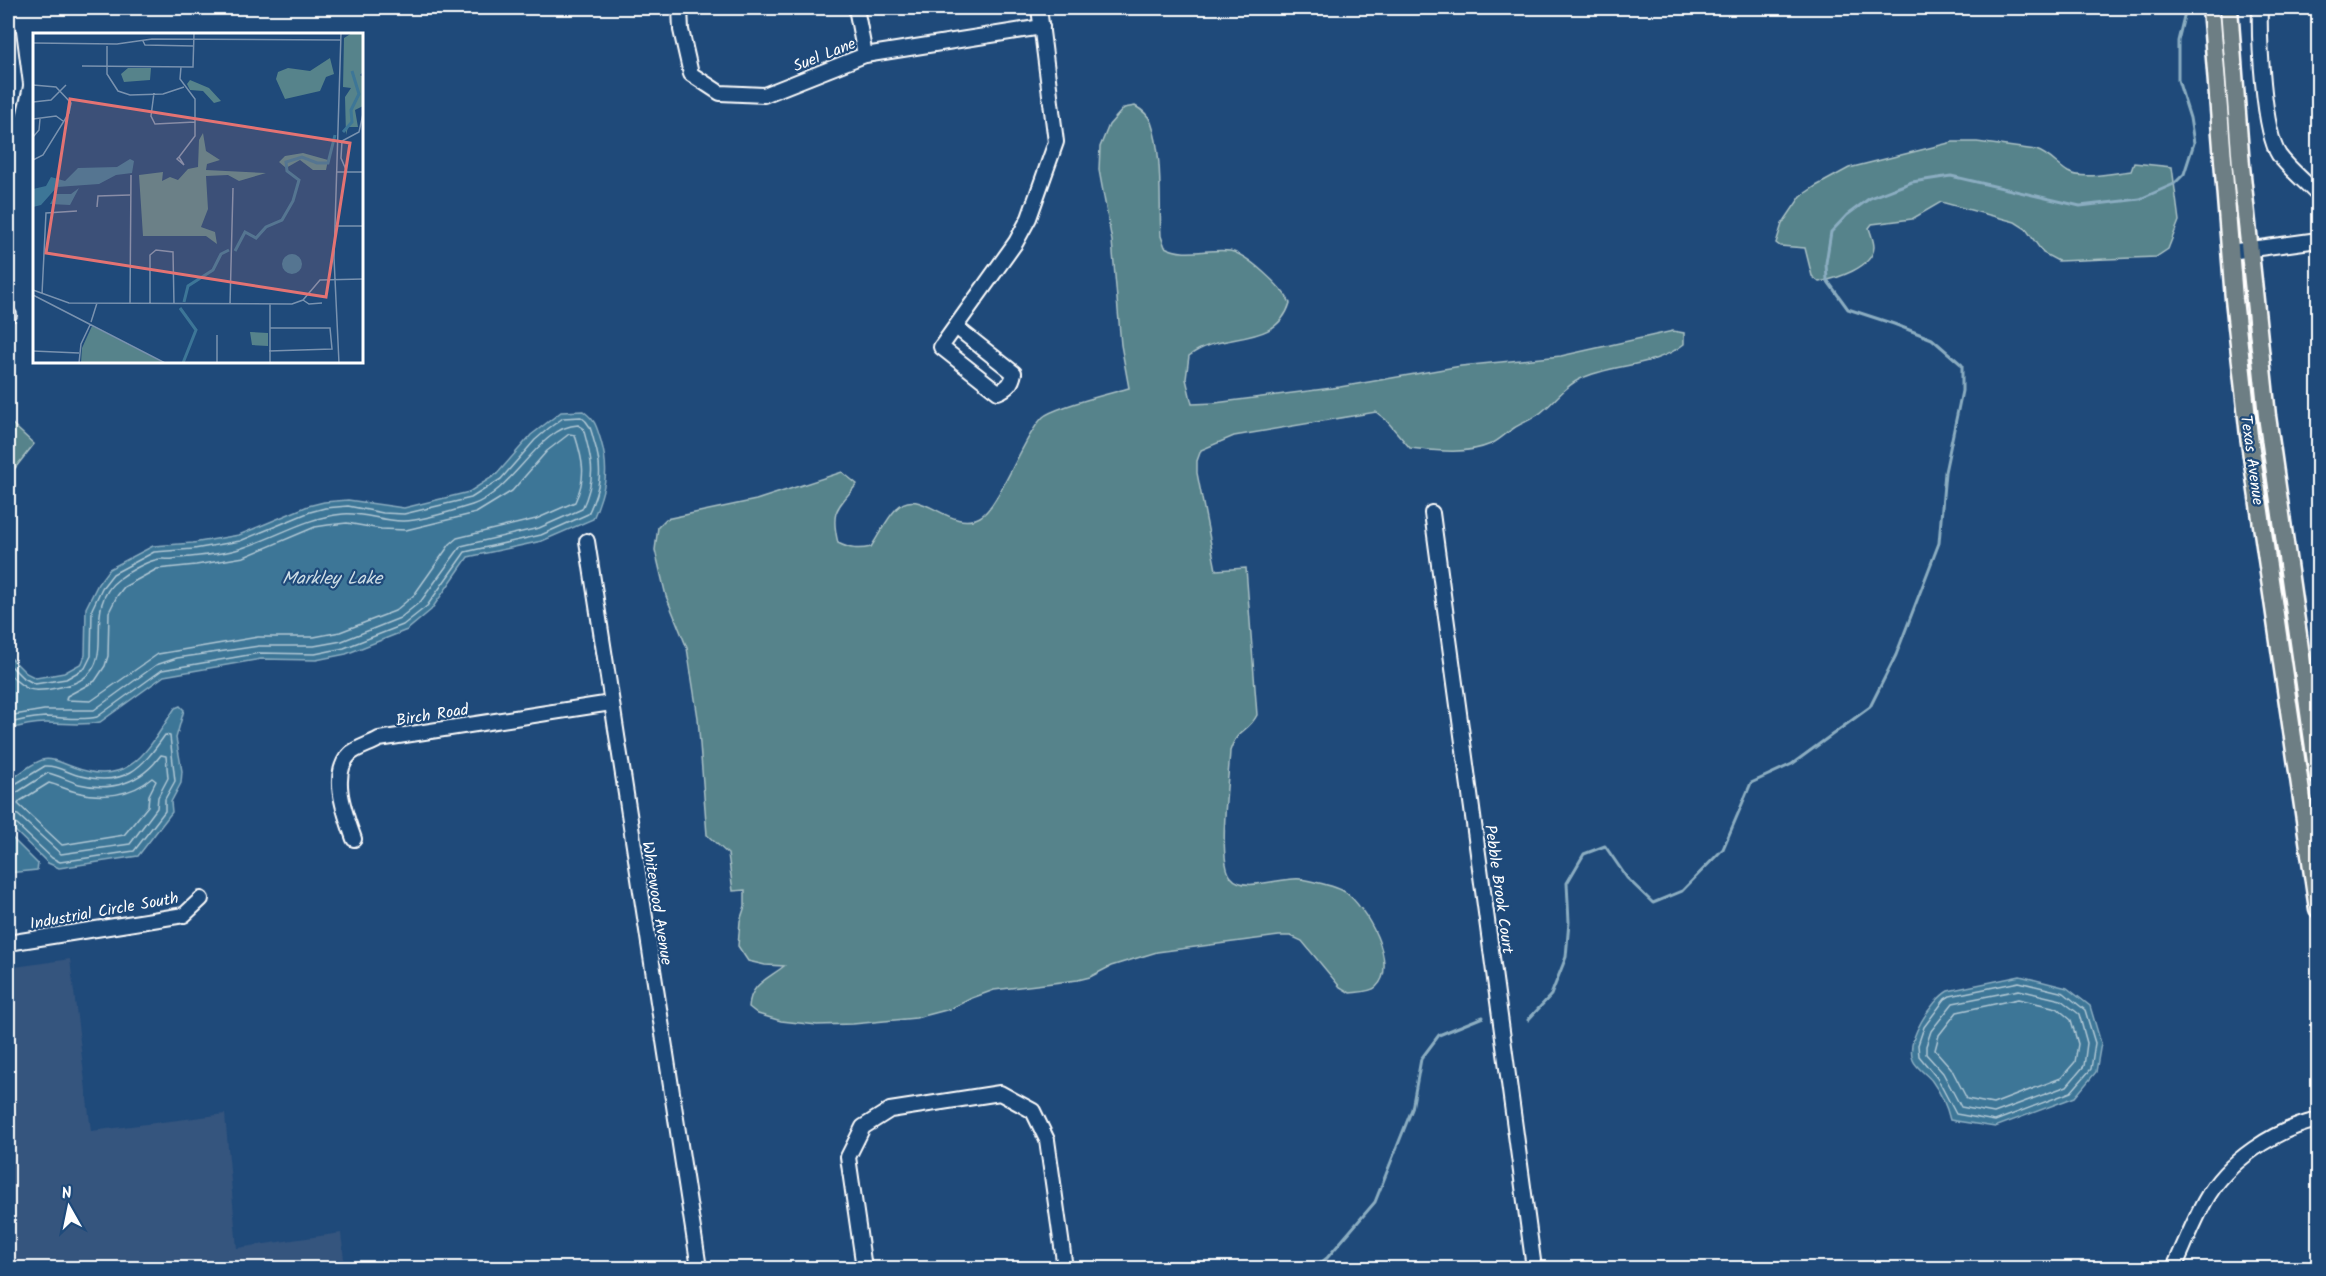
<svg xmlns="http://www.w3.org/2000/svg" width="2326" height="1276" font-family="Kalam,sans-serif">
<rect width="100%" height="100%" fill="#1f4a7a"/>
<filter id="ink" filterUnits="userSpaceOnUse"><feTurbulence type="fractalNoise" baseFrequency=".0167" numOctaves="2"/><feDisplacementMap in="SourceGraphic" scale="12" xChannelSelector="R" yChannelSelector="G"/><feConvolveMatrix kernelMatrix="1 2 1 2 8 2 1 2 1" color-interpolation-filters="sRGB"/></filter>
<g filter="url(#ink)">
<!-- built -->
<polygon fill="#34547e" points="70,959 91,1131 225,1114 237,1248 341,1233 345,1268 8,1268 8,968"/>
<!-- green -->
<g fill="#56838b" stroke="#aac1c5" stroke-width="1.5">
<path d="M 1135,106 C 1142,110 1148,114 1151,122 C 1163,155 1159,201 1161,236 L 1165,247 C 1185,258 1208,248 1230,251 C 1247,254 1283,288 1290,303 C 1276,350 1220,330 1189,356 L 1186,379 L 1192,404 L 1215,403 L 1340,387 L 1461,366 L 1561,356 L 1673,331 L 1684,333 L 1684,344 C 1654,368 1613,363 1580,379 C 1566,385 1557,399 1545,409 C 1536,418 1524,422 1514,428 C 1506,433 1500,440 1491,444 C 1465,455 1437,451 1410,448 L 1386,420 L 1376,412 L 1234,436 L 1201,450 L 1197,461 L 1197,473 L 1216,570 L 1246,568 L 1257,715 C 1248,733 1238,727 1230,751 C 1229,775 1217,861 1231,877 C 1244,894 1283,876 1301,879 C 1314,882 1334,885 1345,892 C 1365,906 1400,965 1376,987 C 1371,992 1358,992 1350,993 L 1340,987 L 1302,941 L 1291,936 L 1279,936 L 1157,952 L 1111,966 L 1090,977 L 1078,980 L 994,990 L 972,998 L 950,1009 L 916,1018 L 853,1024 L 817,1025 L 781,1021 L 758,1014 L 749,1007 C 750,984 768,979 784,966 L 765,965 L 748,961 L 738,946 L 740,921 L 745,906 L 745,890 L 733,891 L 728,854 L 707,835 L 698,718 L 687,648 L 666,596 L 655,550 L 658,527 L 666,519 L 756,500 L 842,472 L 857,484 C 837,509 830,510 838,543 C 850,549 858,550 871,547 C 879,535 886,520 896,509 C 920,483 949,534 980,517 C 999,507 1023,437 1043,417 C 1053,407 1112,393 1129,388 L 1121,345 L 1112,241 L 1099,170 L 1100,147 L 1109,125 L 1124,108 Z"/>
<path d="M 1953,142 L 1977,142 L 2036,150 C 2049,154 2057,165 2068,172 C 2082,180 2115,173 2131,171 L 2134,163 L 2172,167 L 2179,221 L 2168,249 L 2156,257 L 2058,261 L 2043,253 L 2026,229 L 2015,222 L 1941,202 L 1912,219 L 1872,224 L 1869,228 C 1871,234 1874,241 1874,247 C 1873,268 1835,279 1819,282 L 1812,276 L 1805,248 L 1780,246 L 1776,243 L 1782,224 L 1801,196 L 1816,186 L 1849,168 Z"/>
<polygon points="8,420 34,444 8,477"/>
</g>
<!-- water -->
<g fill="#3d7697" stroke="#8badc1" stroke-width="1.5">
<path d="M 583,411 C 596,421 596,425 601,441 C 610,472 605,490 593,519 L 542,541 L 468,557 L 431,610 L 407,630 L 346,654 L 316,660 L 261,659 L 164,676 L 100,722 C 83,726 65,723 46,723 C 33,723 20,726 8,730 L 8,655 L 26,673 L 36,678 L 64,673 L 82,663 L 85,655 L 86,608 L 98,584 L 109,569 L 153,546 L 193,543 L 239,535 L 308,506 L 324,502 L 348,500 L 404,508 L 469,492 L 497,474 L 531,435 L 561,412 Z"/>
<path d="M 180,706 L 184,710 L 176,738 L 182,771 L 181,783 L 171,802 L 172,812 L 138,856 L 59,868 L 48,863 L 8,824 L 8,782 C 18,775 30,764 42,760 C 52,757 64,764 73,767 C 131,789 148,749 175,708 Z"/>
<polygon points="8,834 38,864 37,870 8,873"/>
<path d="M 2020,976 L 2067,988 L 2090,1006 L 2101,1043 L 2096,1072 L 2075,1097 L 1995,1127 L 1950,1120 C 1947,1107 1940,1092 1932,1081 C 1927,1074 1916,1068 1913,1060 C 1905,1040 1932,1000 1948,991 Z"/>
</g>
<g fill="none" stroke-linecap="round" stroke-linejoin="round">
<!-- shore -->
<g stroke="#b1c8d5" stroke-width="1.5">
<path d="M 569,434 L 575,435 C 583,461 587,476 575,502 L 536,519 L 457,538 L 450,544 L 414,595 L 395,611 L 340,632 L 314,637 L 258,637 L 158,654 L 91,701 L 66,700 L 67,696 L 95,681 L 105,666 L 108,656 L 109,612 L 117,596 L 124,587 L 157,569 L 196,565 L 244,557 L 315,527 L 328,525 L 347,523 L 381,529 L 406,530 L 476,513 L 512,491 L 547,451 Z"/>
<path d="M 8,663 L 22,677 L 35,684 L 66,679 L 85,668 L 91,656 L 92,609 L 102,588 L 113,574 L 154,552 L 194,549 L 240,541 L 310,512 L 325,508 L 348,506 L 383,513 L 404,514 L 471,498 L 501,479 L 535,440 L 549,428 L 563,418 L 581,417 C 590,423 591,430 594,441 C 603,469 601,487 588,514 L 541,535 L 465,552 L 427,606 L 403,625 L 344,648 L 315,654 L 260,653 L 162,670 L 97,717 C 80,721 62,717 45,717 C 32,718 20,720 8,724"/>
<path d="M 8,673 C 26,691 31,693 56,688 C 132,676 74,612 119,579 C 128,572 144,563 155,560 C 161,558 168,560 173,559 C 196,556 223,555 245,547 C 279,536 307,517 343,514 C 362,512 382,521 402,521 C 417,522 456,510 472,505 C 514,491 539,426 578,425 L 583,428 C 592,460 597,477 582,509 L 539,528 L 461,546 L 421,601 L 400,618 L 342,641 L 314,646 L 259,646 L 177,658 L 156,665 L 94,710 L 44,710 L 8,716"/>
<path d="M 152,778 L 156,781 L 149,795 L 148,806 L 124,835 L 62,845 L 18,804 L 20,801 L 49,783 C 58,785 67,790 76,792 C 102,799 131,796 152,778 Z"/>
<path d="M 8,787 L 12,786 L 45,766 C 58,765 69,774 81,776 C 125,787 142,768 165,735 L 170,736 L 175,781 L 165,799 L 165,811 L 134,851 L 60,862 L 52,858 L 14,822 L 8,820"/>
<path d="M 8,795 L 16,793 L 48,773 C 58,775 68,781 79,784 C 111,792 141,783 161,755 L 166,756 L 168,778 L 158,797 L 157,808 L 130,844 L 61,854 L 18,815 L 8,813"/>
<polygon points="2019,982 2064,993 2085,1010 2095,1043 2091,1069 2071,1092 1995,1121 1956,1114 1937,1078 1919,1056 1918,1045 1924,1027 1945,999 1950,996"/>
<polygon points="2019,990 2061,1000 2079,1014 2087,1043 2084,1066 2067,1086 1994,1113 1961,1107 1943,1073 1926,1054 1926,1046 1931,1031 1953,1003"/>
<polygon points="2018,999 2057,1008 2071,1020 2078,1044 2075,1062 2061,1078 1993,1104 1967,1099 1951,1068 1935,1050 1939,1035 1957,1012"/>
</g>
<!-- stream -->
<g stroke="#8badc1" stroke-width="3">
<polyline points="1528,1020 1551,995 1566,957 1569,922 1567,883 1584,854 1605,846 1627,878 1653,903 1682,891 1723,849 1751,783 1792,764 1870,707 1896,655 1939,543 1945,472 1962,391 1962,365 1932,339 1894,324 1848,309 1827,280 1826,263 1831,232 1847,215 1870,198 1912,182 1951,176 2080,206 2140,199 2174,184 2184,174 2194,143 2190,118 2178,80 2178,41 2186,8"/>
<polyline points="1314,1268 1327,1258 1375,1202 1412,1109 1421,1059 1439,1035 1483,1017"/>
</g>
<defs>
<g id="minor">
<polyline points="680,8 681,30 691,74 720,93 764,95 865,55 1042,27"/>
<polyline points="856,8 865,55"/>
<path d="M 2260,8 C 2259,38 2263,131 2279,155 C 2289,169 2306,182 2318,195"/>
<polyline points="8,31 15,85 8,116"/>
<polyline points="2230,252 2318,240"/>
<polyline points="8,315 9,315"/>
<path d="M 956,327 L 1014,373 C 1012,383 1008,388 998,392 L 941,347 L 1016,242 L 1029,218 L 1056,142 L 1039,8"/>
<polyline points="1432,513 1534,1268"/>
<polyline points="587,541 699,1268"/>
<path d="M 354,839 C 346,816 329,775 350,754 C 356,748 371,744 379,739 L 611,703"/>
<polyline points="8,943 184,915 201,899"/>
<polyline points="864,1268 848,1157 863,1127 890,1110 1000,1093 1033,1111 1047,1140 1065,1268"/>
<path d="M 2174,1268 C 2184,1246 2193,1223 2205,1201 C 2227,1161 2274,1130 2318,1120"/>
</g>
<g id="major">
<polyline points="2211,8 2234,299 2249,436 2318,909"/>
<polyline points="2229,8 2241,166 2267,416 2318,776"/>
</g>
</defs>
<!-- minor casing -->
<use href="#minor" stroke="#fff" stroke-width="18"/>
<!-- major casing -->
<use href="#major" stroke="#fff" stroke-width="21"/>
<!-- minor -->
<use href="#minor" stroke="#1f4a7a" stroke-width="14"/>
<!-- major -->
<use href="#major" stroke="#6d7e84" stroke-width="16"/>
</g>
</g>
<g text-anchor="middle" stroke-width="4.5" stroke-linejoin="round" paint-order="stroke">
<!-- street labels -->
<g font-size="16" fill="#fff" stroke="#1f4a7a">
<text transform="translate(824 54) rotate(-22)" y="6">Suel Lane</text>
<text transform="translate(2253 460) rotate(82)" y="6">Texas Avenue</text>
<text transform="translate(432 714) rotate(-9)" y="6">Birch Road</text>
<text transform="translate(1500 889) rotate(82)" y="6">Pebble Brook Court</text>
<text transform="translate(658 903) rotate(81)" y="6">Whitewood Avenue</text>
<text transform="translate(104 910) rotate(-10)" y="6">Industrial Circle South</text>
</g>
<!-- water labels -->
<g font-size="18" font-style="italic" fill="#cedde5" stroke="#1f4a7a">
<text x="332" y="584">Markley Lake</text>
</g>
</g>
<!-- overview -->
<g transform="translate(33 33)">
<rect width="330" height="330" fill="#1f4a7a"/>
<path d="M 319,0 L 330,0 L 330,39 L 327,42 L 330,44 L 330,73 L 322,77 L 325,94 L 315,94 L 313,102 L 312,64 L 318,55 L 310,54 L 311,5 ZM 297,25 L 301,41 L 293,44 L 287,58 L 252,66 L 243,46 L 245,39 L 255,35 L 277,38 ZM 95,35 L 118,35 L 117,47 L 91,49 L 88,41 ZM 157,47 L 176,55 L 188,68 L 181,70 L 170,58 L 157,57 L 154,51 ZM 170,100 L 173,118 L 187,127 L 174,131 L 173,137 L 233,140 L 206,148 L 195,142 L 173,143 L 175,176 L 168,194 L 182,199 L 184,211 L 173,203 L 110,203 L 106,142 L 130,139 L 129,148 L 137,144 L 145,147 L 155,136 L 165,134 L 166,107 ZM 270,120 L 295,127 L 293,137 L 280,137 L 267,127 L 253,135 L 246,129 L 252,123 ZM 59,293 L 131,330 L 48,330 L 49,315 ZM 217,299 L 235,300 L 235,313 L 219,312 Z" fill="#56838b"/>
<path d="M 97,126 L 101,128 L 99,140 L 83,142 L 66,151 L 24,154 L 8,172 L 0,174 L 0,156 L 13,153 L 18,144 L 32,148 L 45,135 L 84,134 ZM 46,155 L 37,172 L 17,171 L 22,161 L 38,161 ZM249 231a10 10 0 1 1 20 0a10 10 0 1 1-20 0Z" fill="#3d7697"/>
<path fill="none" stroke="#3d7697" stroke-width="3" d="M 310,99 L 319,89 L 318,77 L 326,61 L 319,38M 202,218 L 212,199 L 223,205 L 233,194 L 249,187 L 260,168 L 266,147 L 254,138 L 253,129 L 269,124 L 284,130 L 295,130 L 302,102M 151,269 L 155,253 L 180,237 L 188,221 L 196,217M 147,275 L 163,297 L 150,330"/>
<path fill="none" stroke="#7992af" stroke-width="1.5" d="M 110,8 L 112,12 L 161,13M 0,10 L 84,11 L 119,6 L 307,7M 74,13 L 74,41 L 85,58 L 97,62 L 130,61 L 151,54M 49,33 L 160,34 L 161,0M 0,52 L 23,54 L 38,70 L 36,80 L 10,122 L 0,127M 121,60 L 118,83 L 122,91 L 162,89M 0,69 L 18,67 L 33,52M 0,86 L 23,83 L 30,88M 0,104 L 6,97 L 7,86M 146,124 L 144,126 L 151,132 L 146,124 L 162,103 L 162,66 L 147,46 L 148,34M 303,139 L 330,139M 314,139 L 308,125 L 309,108 L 326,99 L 330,81M 64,174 L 65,163 L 97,162M 302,193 L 330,193M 0,257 L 36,270 L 259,271 L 270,267 L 287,247 L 330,246M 9,261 L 13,180 L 44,178M 0,262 L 132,330M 270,267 L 276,271 L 289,270M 97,271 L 98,142M 117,271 L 117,222 L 123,217 L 140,219 L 141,271M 197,271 L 200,155M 58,289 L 64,270M 0,318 L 46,320M 236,318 L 299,316 L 297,295 L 237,295M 46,330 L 48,311 L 57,292M 184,330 L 184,302M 237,330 L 237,271M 306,330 L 301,225 L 308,0"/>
<path fill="#e47373" fill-opacity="0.15" stroke="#e47373" stroke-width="3" d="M 37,66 L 317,110 L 293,264 L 13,220 Z"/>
<rect width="330" height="330" fill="none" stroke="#fff" stroke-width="3"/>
</g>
<!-- margin -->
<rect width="2326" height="1276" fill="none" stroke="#1f4a7a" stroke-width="30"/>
<rect x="15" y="15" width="2296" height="1246" fill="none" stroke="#fff" stroke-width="2" filter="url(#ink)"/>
<!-- north arrow -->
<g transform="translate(69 1207) rotate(351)" stroke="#1f4a7a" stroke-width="4.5" paint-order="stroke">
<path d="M0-4.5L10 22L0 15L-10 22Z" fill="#ffffff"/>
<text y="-9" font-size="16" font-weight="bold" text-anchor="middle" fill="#ffffff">N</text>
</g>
</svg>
